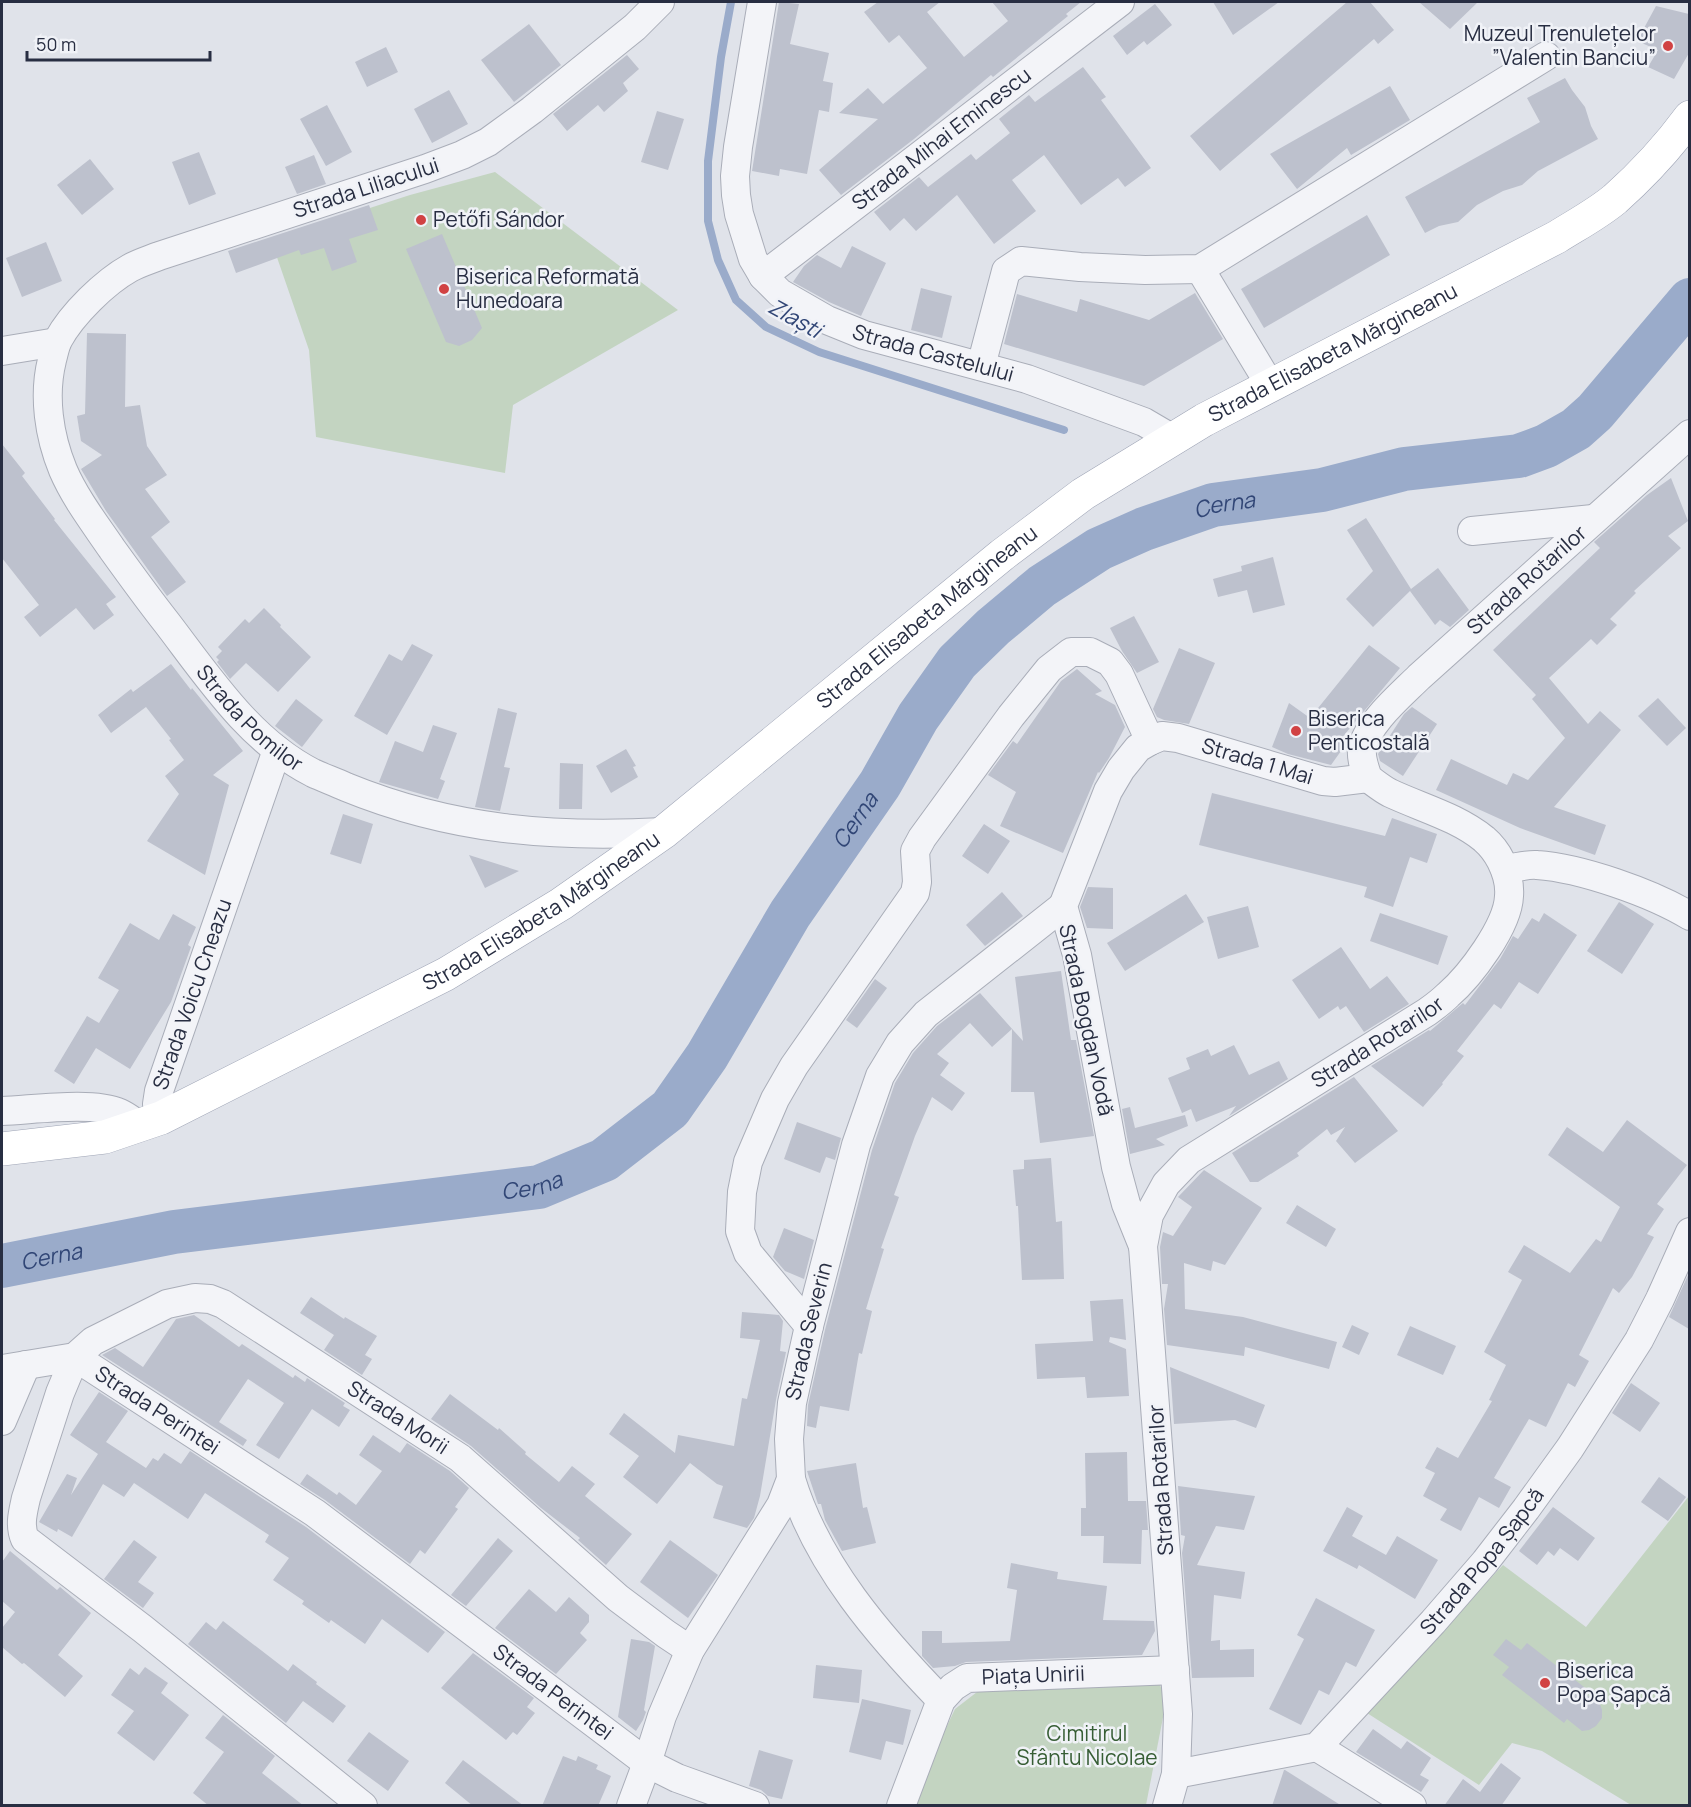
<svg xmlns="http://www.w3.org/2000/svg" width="1691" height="1807" font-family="Manrope,sans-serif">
<rect width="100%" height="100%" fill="#e0e3ea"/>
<!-- green -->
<g fill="#c3d4c1">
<polygon points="495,172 678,310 513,405 505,473 316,437 309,350 271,240 410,195"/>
<polygon points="1689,1496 1689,1805 1631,1805 1542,1751 1512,1743 1479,1785 1367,1713 1421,1652 1503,1565 1586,1627"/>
<polygon points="1159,1682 1166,1702 1146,1805 909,1806 955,1709 977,1692"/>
</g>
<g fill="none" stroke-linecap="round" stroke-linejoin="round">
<!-- stream -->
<polyline stroke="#9aabca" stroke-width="8" points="731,2 721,57 708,161 708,221 718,260 736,300 766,327 819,352 1064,430"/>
<!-- river -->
<path stroke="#9aabca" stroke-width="44" id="s1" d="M 2,1266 L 174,1232 L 539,1187 L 604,1160 L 670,1109 L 707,1056 L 790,914 L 880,784 L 918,717 L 957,662 L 993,627 L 1042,586 L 1099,549 L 1144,529 L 1213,505 L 1322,490 L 1404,469 L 1519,456 L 1546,446 L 1576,429 L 1595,412 L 1690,300"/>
</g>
<!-- building -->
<g fill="#bdc1cd">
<polygon points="779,2 799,4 790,44 829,53 823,81 833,83 829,112 819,110 807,174 780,169 779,176 752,171"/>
<polygon points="878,2 940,2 927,12 964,57 1008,21 992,2 1081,2 1066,14 1068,16 993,77 991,75 914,139 841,195 819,170 878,119 839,113 868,88 883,104 927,68 899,35 889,43 864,12"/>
<polygon points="1213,2 1279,2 1233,35"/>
<polygon points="1347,2 1370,2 1394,30 1378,44 1374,39 1220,171 1190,136"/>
<polygon points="1419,2 1478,2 1450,29"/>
<polygon points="1155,4 1172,25 1147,45 1144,41 1127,55 1113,36"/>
<polygon points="1656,6 1689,14 1689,53 1674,79 1648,67 1658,50 1637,41"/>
<polygon points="529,24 561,65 514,102 481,60"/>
<polygon points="386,47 398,72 367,87 355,62"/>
<polygon points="627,55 639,69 623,83 628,91 604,112 598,105 567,131 553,114"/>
<polygon points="1083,67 1106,97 1101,100 1151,168 1125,187 1118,178 1081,205 1044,155 1012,180 1036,211 994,244 957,195 916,231 904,218 890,231 874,212 919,177 928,187 971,154 976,160 1010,133 999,119 1029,95 1035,102"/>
<polygon points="1565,78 1572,90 1585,107 1591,126 1598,139 1538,171 1522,185 1503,191 1477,205 1458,222 1439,226 1425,233 1405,197 1540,122 1527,98"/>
<polygon points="1390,86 1410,120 1351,155 1347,148 1297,189 1270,154"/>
<polygon points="449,90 468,124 432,143 414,109"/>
<polygon points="327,105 352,152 326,166 300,119"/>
<polygon points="657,111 684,119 668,170 641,162"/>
<polygon points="199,152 216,194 189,205 172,162"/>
<polygon points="314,155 326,184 297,194 285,167"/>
<polygon points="90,159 114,189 82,215 57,185"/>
<polygon points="369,205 378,230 349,239 357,262 332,271 324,248 301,255 299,250 236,273 228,251"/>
<polygon points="1367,215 1390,255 1264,328 1241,289"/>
<polygon points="442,234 482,328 472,340 459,346 446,342 406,249"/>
<polygon points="46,242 62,281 22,297 6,258"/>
<polygon points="852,246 886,263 861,316 829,302 793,282 804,266 817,255 841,268"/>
<polygon points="921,288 952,296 942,338 911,330"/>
<polygon points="1195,293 1223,339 1144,386 1004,344 1017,294 1077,312 1080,299 1149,320"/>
<polygon points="87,333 126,334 125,407 140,405 147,446 167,475 145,489 170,522 151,537 186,582 167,596 106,511 81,469 102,455 81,441 77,416 85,414"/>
<polygon points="2,444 25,473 22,476 55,519 54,520 116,597 106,604 114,615 94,630 76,608 40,637 24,617 39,605 2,558"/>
<polygon points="1671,478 1688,521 1668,536 1681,548 1634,591 1636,593 1610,619 1617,625 1597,645 1591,639 1549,678 1588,724 1600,711 1621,730 1554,807 1606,825 1595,855 1520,828 1436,790 1451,759 1507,785 1513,773 1528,780 1565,738 1532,699 1536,695 1493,650 1600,548 1594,542 1647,495"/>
<polygon points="1366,518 1411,589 1438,568 1469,610 1450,627 1440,620 1435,625 1410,591 1373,627 1346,599 1373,571 1347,530"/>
<polygon points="1273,557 1285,605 1253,613 1247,590 1218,597 1213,579 1242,571 1241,566"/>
<polygon points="264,608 281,625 280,627 311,657 278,692 246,663 230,679 217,662 219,660 216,657 222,651 218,647 245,619 249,623"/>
<polygon points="1134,616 1159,662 1137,673 1122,651 1110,628"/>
<polygon points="412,644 433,655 387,735 354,716 389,654 402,661"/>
<polygon points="1369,645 1400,668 1340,740 1346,744 1331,765 1288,754 1272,747 1289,703 1310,718"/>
<polygon points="1179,648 1215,663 1189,724 1164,720 1157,717 1153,709"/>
<polygon points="171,664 191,690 192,688 243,751 213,775 229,785 205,875 147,841 179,794 165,776 184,760 169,740 171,739 146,707 111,733 98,715 131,689 133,692"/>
<polygon points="1077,669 1102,691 1095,694 1115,705 1125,727 1109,758 1099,773 1098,772 1063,853 1000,826 1016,792 988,775 1013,741 1017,744 1061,681"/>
<polygon points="1658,698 1686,728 1667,746 1638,716"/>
<polygon points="296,699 323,720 302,747 275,726"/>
<polygon points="1412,707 1437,724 1403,776 1380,761 1378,754 1404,714"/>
<polygon points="498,708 517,713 504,767 510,768 500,811 475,807"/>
<polygon points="433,725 457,733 440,779 445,781 438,799 379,782 395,741 423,752"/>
<polygon points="626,749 636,766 633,767 638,777 611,793 596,766"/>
<polygon points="560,763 583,764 582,809 559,809"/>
<polygon points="1212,793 1385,836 1392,818 1437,834 1427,863 1410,857 1393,907 1364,897 1367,887 1199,845"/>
<polygon points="343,814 373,824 361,864 330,854"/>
<polygon points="984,824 1010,841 988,874 962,856"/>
<polygon points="469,855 519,871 485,888"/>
<polygon points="1088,887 1113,888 1113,929 1087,928 1080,907"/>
<polygon points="1002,892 1023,916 985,946 966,925"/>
<polygon points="1186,894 1204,922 1125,971 1107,943"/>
<polygon points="1619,902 1654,924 1622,974 1587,951"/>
<polygon points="1248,906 1259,947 1218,959 1207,917"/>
<polygon points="1380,913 1448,936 1438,965 1370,941"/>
<polygon points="1544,913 1577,935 1538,994 1519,982 1501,1009 1494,1004 1457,1051 1464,1056 1442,1083 1443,1084 1423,1107 1371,1066 1429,1030 1430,1031 1463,1003 1465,1005 1500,959 1513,936 1518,939 1532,918 1539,922"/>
<polygon points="173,914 196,927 188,945 191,947 171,1002 130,1069 96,1048 74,1084 54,1071 87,1016 99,1023 119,990 98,978 130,923 159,940"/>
<polygon points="1341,947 1370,989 1387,976 1409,1004 1364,1032 1346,1006 1340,1010 1338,1006 1319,1019 1292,980"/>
<polygon points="1061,971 1071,1040 1076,1040 1094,1136 1040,1143 1034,1092 1011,1092 1012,1029 992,1047 970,1023 937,1054 949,1063 940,1075 965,1093 952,1111 932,1097 915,1136 894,1195 899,1197 881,1248 884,1249 866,1309 872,1311 862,1354 859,1353 849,1411 820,1406 816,1428 807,1426 808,1405 825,1330 872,1150 895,1083 913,1053 937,1026 980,993 1023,1041 1015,977"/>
<polygon points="875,979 887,988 857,1028 846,1020"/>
<polygon points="1234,1045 1249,1075 1279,1061 1288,1079 1229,1116 1236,1106 1196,1122 1191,1109 1182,1113 1168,1078 1190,1069 1186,1058 1208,1049 1211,1056"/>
<polygon points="1354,1077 1398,1131 1355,1163 1336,1141 1345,1127 1331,1135 1327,1129 1297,1153 1299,1156 1258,1182 1250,1182 1232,1153"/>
<polygon points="1130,1107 1135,1128 1185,1115 1188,1126 1156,1139 1165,1145 1130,1154 1122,1109"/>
<polygon points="1627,1120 1687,1165 1657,1204 1664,1209 1647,1234 1654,1237 1632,1277 1619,1293 1613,1288 1579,1355 1589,1361 1575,1387 1568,1383 1546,1427 1529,1419 1494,1478 1511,1487 1499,1508 1479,1497 1461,1531 1440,1520 1447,1509 1423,1496 1435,1473 1425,1468 1437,1447 1458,1458 1492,1401 1489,1400 1506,1365 1484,1352 1522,1280 1508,1272 1524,1245 1570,1273 1596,1239 1601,1242 1620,1207 1548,1155 1567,1127 1603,1152"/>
<polygon points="797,1122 841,1138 835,1160 826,1157 820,1173 784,1159"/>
<polygon points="1051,1158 1056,1222 1062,1221 1064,1279 1022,1280 1018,1206 1016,1206 1013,1170 1024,1169 1024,1160"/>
<polygon points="1204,1170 1262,1208 1225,1265 1213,1261 1211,1271 1184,1263 1185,1309 1243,1317 1337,1342 1329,1369 1245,1347 1244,1356 1167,1345 1164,1309 1168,1284 1162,1284 1160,1247 1163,1232 1173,1236 1192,1207 1178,1197"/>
<polygon points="1297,1205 1336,1229 1326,1247 1286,1223"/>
<polygon points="784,1228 814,1240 804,1279 785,1271 773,1257"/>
<polygon points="1689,1273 1689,1329 1669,1317"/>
<polygon points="311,1297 344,1319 345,1317 377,1336 365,1355 372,1359 362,1375 324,1350 334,1335 300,1313"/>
<polygon points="1123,1299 1126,1340 1110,1337 1109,1342 1126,1349 1129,1396 1087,1398 1085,1377 1037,1379 1035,1344 1093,1341 1090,1301"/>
<polygon points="742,1312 779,1315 783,1321 780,1351 786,1352 776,1400 760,1496 754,1518 747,1528 713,1518 723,1486 717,1484 690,1463 657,1504 623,1477 639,1456 609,1434 624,1413 675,1453 678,1435 734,1446 742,1398 747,1399 760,1340 740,1338"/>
<polygon points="194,1315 239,1347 242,1344 293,1378 295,1375 305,1382 307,1378 345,1403 343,1406 350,1410 339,1427 312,1409 279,1459 256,1445 284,1403 248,1379 219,1422 247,1440 243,1446 102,1355 115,1348 143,1367 176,1319"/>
<polygon points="1352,1325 1369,1333 1359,1355 1342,1347"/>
<polygon points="1410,1326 1456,1346 1443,1375 1397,1355"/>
<polygon points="1170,1367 1265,1405 1256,1428 1235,1420 1174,1424"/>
<polygon points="1631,1383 1660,1403 1640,1432 1612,1413"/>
<polygon points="99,1392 128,1411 106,1442 146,1468 153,1458 158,1461 164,1453 181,1464 190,1451 306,1527 445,1632 428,1653 382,1619 365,1644 331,1620 329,1623 302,1604 304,1601 273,1580 289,1558 265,1542 269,1535 205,1493 188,1519 134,1483 124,1497 103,1484 72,1537 58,1529 57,1532 39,1522 67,1474 77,1478 71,1495 98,1454 70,1435"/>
<polygon points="450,1394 498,1430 499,1428 526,1452 525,1454 559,1482 572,1466 595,1484 585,1496 632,1534 606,1565 578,1540 580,1538 541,1508 471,1446 431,1419"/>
<polygon points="373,1435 400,1453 407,1443 450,1471 469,1488 455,1507 458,1509 425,1554 420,1550 410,1564 325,1500 300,1484 307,1474 337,1495 339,1492 356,1505 382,1471 359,1455"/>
<polygon points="1127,1452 1128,1501 1146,1501 1148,1530 1142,1530 1141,1564 1103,1563 1104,1536 1081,1536 1081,1508 1086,1508 1085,1453"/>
<polygon points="856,1463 863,1508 867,1507 876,1543 842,1551 825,1520 821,1504 818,1504 807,1471"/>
<polygon points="1659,1477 1686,1497 1668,1521 1641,1502"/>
<polygon points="1178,1486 1255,1496 1244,1530 1216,1526 1197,1565 1245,1572 1241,1599 1214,1595 1211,1641 1220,1640 1220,1650 1254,1649 1254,1677 1192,1678 1182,1553 1185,1536 1181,1535"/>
<polygon points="1347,1507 1363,1516 1352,1536 1386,1555 1397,1536 1438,1560 1415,1599 1359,1565 1357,1569 1323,1551"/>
<polygon points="1553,1507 1595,1538 1578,1561 1560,1548 1554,1556 1548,1551 1537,1565 1519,1551"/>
<polygon points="498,1538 513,1551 466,1606 451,1595"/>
<polygon points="134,1540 157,1557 138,1582 154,1593 143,1608 104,1579"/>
<polygon points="670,1540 718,1575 688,1618 640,1582"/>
<polygon points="10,1551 57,1590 60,1587 91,1613 58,1655 83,1676 65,1697 24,1663 22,1664 2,1647 2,1628 15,1612 2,1601 2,1562"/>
<polygon points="1011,1563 1058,1572 1057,1579 1107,1586 1103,1620 1154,1621 1155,1631 1142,1655 966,1662 955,1666 933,1668 922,1656 922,1631 942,1631 942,1643 1010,1641 1017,1590 1007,1588"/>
<polygon points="529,1589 556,1612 569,1597 589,1615 589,1622 580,1633 587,1640 556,1674 495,1628"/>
<polygon points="1316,1598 1375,1630 1356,1667 1346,1662 1329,1695 1319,1690 1301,1725 1269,1709 1304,1639 1297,1635"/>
<polygon points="223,1621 288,1671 293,1664 317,1682 316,1684 346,1706 333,1723 303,1701 286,1723 188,1644 206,1622 216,1630"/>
<polygon points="631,1639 649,1642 655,1646 644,1710 646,1712 643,1720 636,1731 618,1717"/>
<polygon points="1506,1639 1521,1650 1527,1643 1588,1690 1586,1694 1600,1704 1602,1710 1602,1718 1596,1726 1589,1730 1582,1731 1567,1719 1564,1723 1502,1675 1509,1667 1493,1655"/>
<polygon points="473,1653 534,1698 527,1707 535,1713 517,1735 513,1732 506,1740 441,1688"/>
<polygon points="816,1665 862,1670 859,1703 813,1698"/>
<polygon points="145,1667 168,1683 161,1693 189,1715 154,1761 117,1733 134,1711 111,1695 130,1668 139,1675"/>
<polygon points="862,1699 911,1710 903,1745 886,1741 881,1760 849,1752"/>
<polygon points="223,1715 275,1756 262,1773 304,1806 209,1806 193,1793 224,1752 205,1738"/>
<polygon points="1373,1729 1401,1749 1407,1741 1431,1758 1420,1775 1429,1780 1421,1792 1356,1752"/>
<polygon points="369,1732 409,1761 388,1791 347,1761"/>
<polygon points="759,1750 793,1760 782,1799 768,1796 761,1790 749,1786"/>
<polygon points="563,1756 576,1761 578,1756 598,1765 596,1769 611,1776 598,1806 542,1806"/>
<polygon points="463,1760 524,1806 473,1806 445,1783"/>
<polygon points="1501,1763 1521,1778 1501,1806 1444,1806 1463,1779 1480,1792"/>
<polygon points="1284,1770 1285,1770 1342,1806 1272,1806"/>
</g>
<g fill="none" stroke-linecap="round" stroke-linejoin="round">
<defs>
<g id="minor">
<path id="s2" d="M 660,2 L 635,27 L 532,110 L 488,142 L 462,155 L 425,169 L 159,256 C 149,260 139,263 130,268 C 105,282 72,314 58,340 C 55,346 54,353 52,360 C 43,396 49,436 63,470 C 75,498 95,524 112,549 C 130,574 148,599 167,623 C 209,678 250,741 313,773 C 324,778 335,782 346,787 C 451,830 553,838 664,832"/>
<path id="s3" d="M 762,2 L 738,147 L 735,176 L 736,195 L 739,214 L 753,259 L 763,276 L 780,293 L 827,320 L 864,335 L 1027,379 L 1144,422 L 1173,439"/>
<polyline points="1200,269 1270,385"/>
<path id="s4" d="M 763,276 L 1120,2"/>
<polyline points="2,351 57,342"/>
<polyline points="981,366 1006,271 1021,261 1080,267 1145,270 1200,269 1546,56"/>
<polyline points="1472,531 1593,519"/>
<path d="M 1505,869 C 1515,868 1527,864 1537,865 C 1581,868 1652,893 1690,916"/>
<path d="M 2,1111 C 33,1110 92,1101 120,1113 C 127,1116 134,1122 140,1126"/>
<path id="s5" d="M 161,1118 L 157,1104 L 159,1091 L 277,750"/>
<path id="s6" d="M 1143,1246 L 1126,1204 L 1116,1167 L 1077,955 L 1063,906 L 1108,791 L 1121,769 L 1138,748 L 1150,741 L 1162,736 L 1178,738 L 1323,781 L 1335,782 L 1368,778"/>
<polyline points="809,1326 748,1253 740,1231 742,1192 748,1162 775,1099 794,1066 915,893 917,882 915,851 922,838 1011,716 1049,669 1071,652 1090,652 1110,662 1119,674 1150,741"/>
<path id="s7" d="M 2,1369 L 75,1357 L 93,1341 L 167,1304 L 195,1298 L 210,1299 L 223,1304 L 460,1458 L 618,1598 L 666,1634 L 690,1650"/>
<polyline points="2,1421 26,1365"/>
<path d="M 791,1479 C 817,1565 880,1637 941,1700"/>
<polyline points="1317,1747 1412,1806"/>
<path id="s8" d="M 1176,1774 L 1317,1747 L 1433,1622 L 1485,1562 L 1526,1509 L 1570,1448 L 1639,1340 L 1660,1299 L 1690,1232"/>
<path id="s9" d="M 363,1806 L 143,1629 L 25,1539 C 19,1525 23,1512 26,1498 L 60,1393 L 75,1357 L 315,1513 L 647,1763 L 677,1778 L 755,1806"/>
<path id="s10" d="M 631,1806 L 647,1763 L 662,1716 L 690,1650 L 781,1505 L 791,1479 L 789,1439 L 792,1403 L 809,1326 L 856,1145 L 880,1076 L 900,1043 L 926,1014 L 1063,906"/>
<path id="s11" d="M 901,1806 L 941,1700 L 953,1687 L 967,1678 L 1175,1670"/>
<path id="s12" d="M 1167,1806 L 1176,1774 L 1178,1714 L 1143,1246 L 1149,1215 L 1166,1184 L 1189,1160 L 1427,1012 C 1434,1007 1442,1001 1448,995 C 1470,976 1508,926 1509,896 C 1510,885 1506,871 1501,861 C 1497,853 1491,845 1484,839 C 1457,817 1422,808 1390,793 C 1382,789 1375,783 1368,778 C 1365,769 1361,759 1362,750 C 1366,724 1401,695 1419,677 L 1690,434"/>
</g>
<g id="major">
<path id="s13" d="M 2,1149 L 105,1137 L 161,1118 L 446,974 L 561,904 L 664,832 L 1002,555 L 1083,494 L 1204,420 L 1557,237 C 1576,225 1597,214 1615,199 C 1642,175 1668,147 1690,117"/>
</g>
</defs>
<!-- minor casing -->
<use href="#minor" stroke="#a9adb8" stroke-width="30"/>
<!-- major casing -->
<use href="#major" stroke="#9fa5b6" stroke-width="34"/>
<!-- minor -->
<use href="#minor" stroke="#f3f4f8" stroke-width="28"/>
<!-- major -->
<use href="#major" stroke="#fff" stroke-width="33"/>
</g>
<!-- markers -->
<g fill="#d14243" stroke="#f0f2f7" stroke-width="2">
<circle cx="1668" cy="46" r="6"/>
<circle cx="421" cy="220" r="6"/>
<circle cx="444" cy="289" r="6"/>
<circle cx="1296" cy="731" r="6"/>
<circle cx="1545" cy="1683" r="6"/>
</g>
<g text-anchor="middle" stroke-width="5" stroke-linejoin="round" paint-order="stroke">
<!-- poi labels -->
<g font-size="21" fill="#282e42" stroke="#f0f2f7" text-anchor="start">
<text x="1656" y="41" text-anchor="end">Muzeul Trenulețelor<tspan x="1656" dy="24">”Valentin Banciu”</tspan></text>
<text x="433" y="227">Petőfi Sándor</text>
<text x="456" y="284">Biserica Reformată<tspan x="456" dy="24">Hunedoara</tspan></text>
<text x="1308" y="726">Biserica<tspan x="1308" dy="24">Penticostală</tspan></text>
<text x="1557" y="1678">Biserica<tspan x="1557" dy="24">Popa Șapcă</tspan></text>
</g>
<!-- street labels -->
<g font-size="21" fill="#282e42" stroke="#f0f2f7">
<text dy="7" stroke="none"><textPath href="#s4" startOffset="225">Strada Mihai Eminescu</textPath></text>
<text transform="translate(366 188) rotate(-18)" y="7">Strada Liliacului</text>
<text dy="7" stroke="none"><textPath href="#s3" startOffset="471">Strada Castelului</textPath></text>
<text dy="7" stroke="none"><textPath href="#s13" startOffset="1568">Strada Elisabeta Mărgineanu</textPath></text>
<text dy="7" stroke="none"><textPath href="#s12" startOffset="1552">Strada Rotarilor</textPath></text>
<text dy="7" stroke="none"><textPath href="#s13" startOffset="1082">Strada Elisabeta Mărgineanu</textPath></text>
<text dy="7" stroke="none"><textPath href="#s2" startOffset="1150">Strada Pomilor</textPath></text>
<text dy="7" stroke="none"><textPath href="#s6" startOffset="652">Strada 1 Mai</textPath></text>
<text dy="7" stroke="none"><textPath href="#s13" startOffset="596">Strada Elisabeta Mărgineanu</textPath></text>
<text dy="7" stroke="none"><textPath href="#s5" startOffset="130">Strada Voicu Cneazu</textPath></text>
<text transform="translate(1086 1020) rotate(78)" y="7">Strada Bogdan Vodă</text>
<text dy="7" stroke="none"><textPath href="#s12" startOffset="885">Strada Rotarilor</textPath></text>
<text dy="7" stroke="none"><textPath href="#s10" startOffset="516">Strada Severin</textPath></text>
<text dy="7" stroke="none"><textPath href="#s9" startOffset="720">Strada Perintei</textPath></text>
<text dy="7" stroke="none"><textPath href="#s7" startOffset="447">Strada Morii</textPath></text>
<text transform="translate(1161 1480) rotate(-94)" y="7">Strada Rotarilor</text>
<text dy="7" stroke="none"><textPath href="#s8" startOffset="392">Strada Popa Șapcă</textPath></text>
<text dy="7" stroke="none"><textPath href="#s11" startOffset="214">Piața Unirii</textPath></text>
<text dy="7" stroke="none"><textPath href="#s9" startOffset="1206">Strada Perintei</textPath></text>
</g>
<!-- park labels -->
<g font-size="21" fill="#375e35" stroke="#f0f2f7">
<text x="1087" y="1741">Cimitirul<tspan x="1087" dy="24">Sfântu Nicolae</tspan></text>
</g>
<!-- water labels -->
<g font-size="22" font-style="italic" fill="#314676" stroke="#f0f2f7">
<text transform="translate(795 318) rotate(29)" y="8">Zlaști</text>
<text dy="8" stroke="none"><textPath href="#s1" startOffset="1544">Cerna</textPath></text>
<text dy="8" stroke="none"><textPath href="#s1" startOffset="1040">Cerna</textPath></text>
<text dy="8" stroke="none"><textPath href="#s1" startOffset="536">Cerna</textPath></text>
<text dy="8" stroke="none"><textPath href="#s1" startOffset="50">Cerna</textPath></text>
</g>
</g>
<!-- border -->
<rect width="1691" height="1807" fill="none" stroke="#282e42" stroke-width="6"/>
<!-- scale -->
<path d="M27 51v9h183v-9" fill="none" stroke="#282e42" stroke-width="3"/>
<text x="36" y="51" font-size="18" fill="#282e42" stroke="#f0f2f7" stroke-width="4.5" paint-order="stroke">50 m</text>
</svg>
